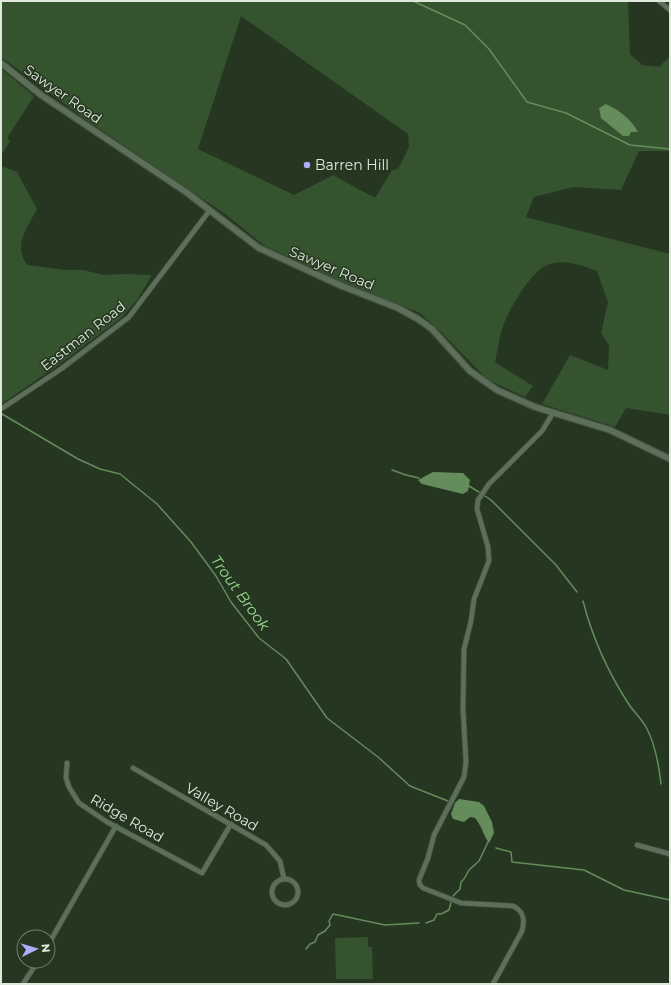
<svg xmlns="http://www.w3.org/2000/svg" width="671" height="985" font-family="Montserrat,sans-serif">
<rect width="100%" height="100%" fill="#253621"/>
<!-- green -->
<g fill="#36532f" fill-rule="evenodd">
<path d="M 1,1 L 628,1 L 630,54 L 642,65 L 659,67 L 670,56 L 670,151 L 639,151 L 621,190 L 574,187 L 534,197 L 526,217 L 670,254 L 670,415 L 626,408 L 615,427 L 542,404 L 570,355 L 608,370 L 609,345 L 601,333 L 608,302 L 597,271 C 584,266 564,259 550,264 C 531,269 506,314 501,332 C 499,342 497,352 495,362 L 533,386 L 525,397 L 487,379 L 440,331 L 420,313 L 343,282 L 265,246 L 225,214 L 85,119 L 1,57 ZM 241,16 L 408,134 L 409,147 L 398,169 L 392,170 L 375,198 L 333,175 L 294,195 L 198,149 Z"/>
<polygon points="1,69 34,96 7,138 10,141 1,156"/>
<path d="M 1,166 L 17,172 L 37,209 C 27,229 13,244 27,265 L 65,270 L 83,270 L 104,275 L 123,274 L 152,275 L 137,300 L 121,318 L 57,366 L 1,404 Z"/>
<polygon points="368,937 368,947 372,947 373,979 336,979 335,938"/>
</g>
<!-- water -->
<g fill="#648d5b">
<path d="M 606,104 C 619,110 631,119 638,132 L 631,132 L 629,136 L 623,136 L 601,118 L 599,108 Z"/>
<polygon points="433,472 463,473 470,480 468,491 463,494 422,484 418,480"/>
<path d="M 459,799 L 479,802 L 484,806 L 492,822 L 494,833 L 489,843 C 483,835 482,826 475,818 L 470,817 L 464,822 L 453,819 L 451,814 L 455,803 Z"/>
</g>
<g fill="none" stroke-linecap="round" stroke-linejoin="round">
<!-- stream -->
<g stroke="#648d5b" stroke-width="1.5">
<polyline points="413,1 465,25 489,49 527,102 566,113 630,145 670,149"/>
<polyline points="2,414 78,459 100,469 120,474 157,504 191,542 216,576 231,602 259,638 286,659 327,718 378,757 410,786 448,801"/>
<polyline points="392,470 406,475 419,478"/>
<polyline points="469,486 479,492"/>
<polyline points="485,496 491,500 556,565 577,592"/>
<path d="M 583,601 C 592,636 608,672 628,703 C 633,711 641,718 646,727 C 655,743 659,766 661,784"/>
<polyline points="496,848 511,852 512,862 584,870 624,890 670,900"/>
<polyline points="453,896 460,889 461,882 464,879 469,870 479,861 488,842"/>
<polyline points="426,923 434,920 437,914 441,914 449,910 451,902"/>
<polyline points="306,949 310,944 315,942 318,935 325,931 330,925 329,921 333,914 385,925 419,923"/>
</g>
<defs>
<g id="minor">
<polyline points="659,1 670,10"/>
<polyline points="1,409 61,369 129,317 210,210"/>
<polyline points="67,763 66,778 69,787 79,803 107,822 202,873 231,824"/>
<polyline points="133,768 266,845 280,861 284,879"/>
<polyline points="637,845 670,854"/>
<circle cx="285" cy="892" r="13"/>
<polyline points="48,945 116,826"/>
<polyline points="23,984 38,961"/>
<path d="M 493,984 L 522,931 C 525,920 524,911 513,906 L 461,903 L 423,888 L 420,885 L 419,880 L 428,858 L 434,835 L 464,777 L 466,762 L 463,709 L 464,649 L 471,621 L 474,599 L 489,561 L 488,547 L 477,509 L 478,500 L 489,484 L 542,431 L 553,413"/>
</g>
<polyline id="tertiary" points="1,63 41,95 186,192 259,248 342,286 398,308 418,319 432,329 470,371 497,390 535,407 610,430 670,459"/>
</defs>
<!-- minor casing -->
<use href="#minor" stroke="#435240" stroke-width="6"/>
<!-- tertiary casing -->
<use href="#tertiary" stroke="#435240" stroke-width="8"/>
<!-- minor -->
<use href="#minor" stroke="#5c6f58" stroke-width="4.5"/>
<!-- tertiary -->
<use href="#tertiary" stroke="#5c6f58" stroke-width="5.5"/>
</g>
<!-- markers -->
<circle fill="#acaffb" stroke="#253621" stroke-width="1.5" cx="307" cy="165" r="4"/>
<g text-anchor="middle" stroke-width="3" stroke-linejoin="round" paint-order="stroke">
<!-- street labels -->
<g font-size="14" fill="#dee9db" stroke="#253621">
<text transform="translate(63 94) rotate(35)" y="5">Sawyer Road</text>
<text transform="translate(332 268) rotate(23)" y="5">Sawyer Road</text>
<text transform="translate(83 336) rotate(-38)" y="5">Eastman Road</text>
<text transform="translate(222 807) rotate(30)" y="5">Valley Road</text>
<text transform="translate(127 818) rotate(30)" y="5">Ridge Road</text>
</g>
<!-- poi labels -->
<g font-size="14" fill="#dee9db" stroke="#253621" text-anchor="start">
<text x="315" y="170">Barren Hill</text>
</g>
<!-- water labels -->
<g font-size="15" font-style="italic" fill="#9cd78e" stroke="#253621">
<text transform="translate(240 593) rotate(54)" y="5">Trout Brook</text>
</g>
</g>
<!-- border -->
<rect width="671" height="985" fill="none" stroke="#dee9db" stroke-width="4"/>
<!-- north arrow -->
<g transform="translate(36 949) rotate(85)"><circle r="19" fill="#253621" stroke="#6f7e6b"/>
<path d="M0-3L7 15L0 10L-7 15Z" fill="#acaffb"/>
<text y="-6" font-size="11" font-weight="bold" text-anchor="middle" fill="#dee9db">N</text>
</g>
</svg>
